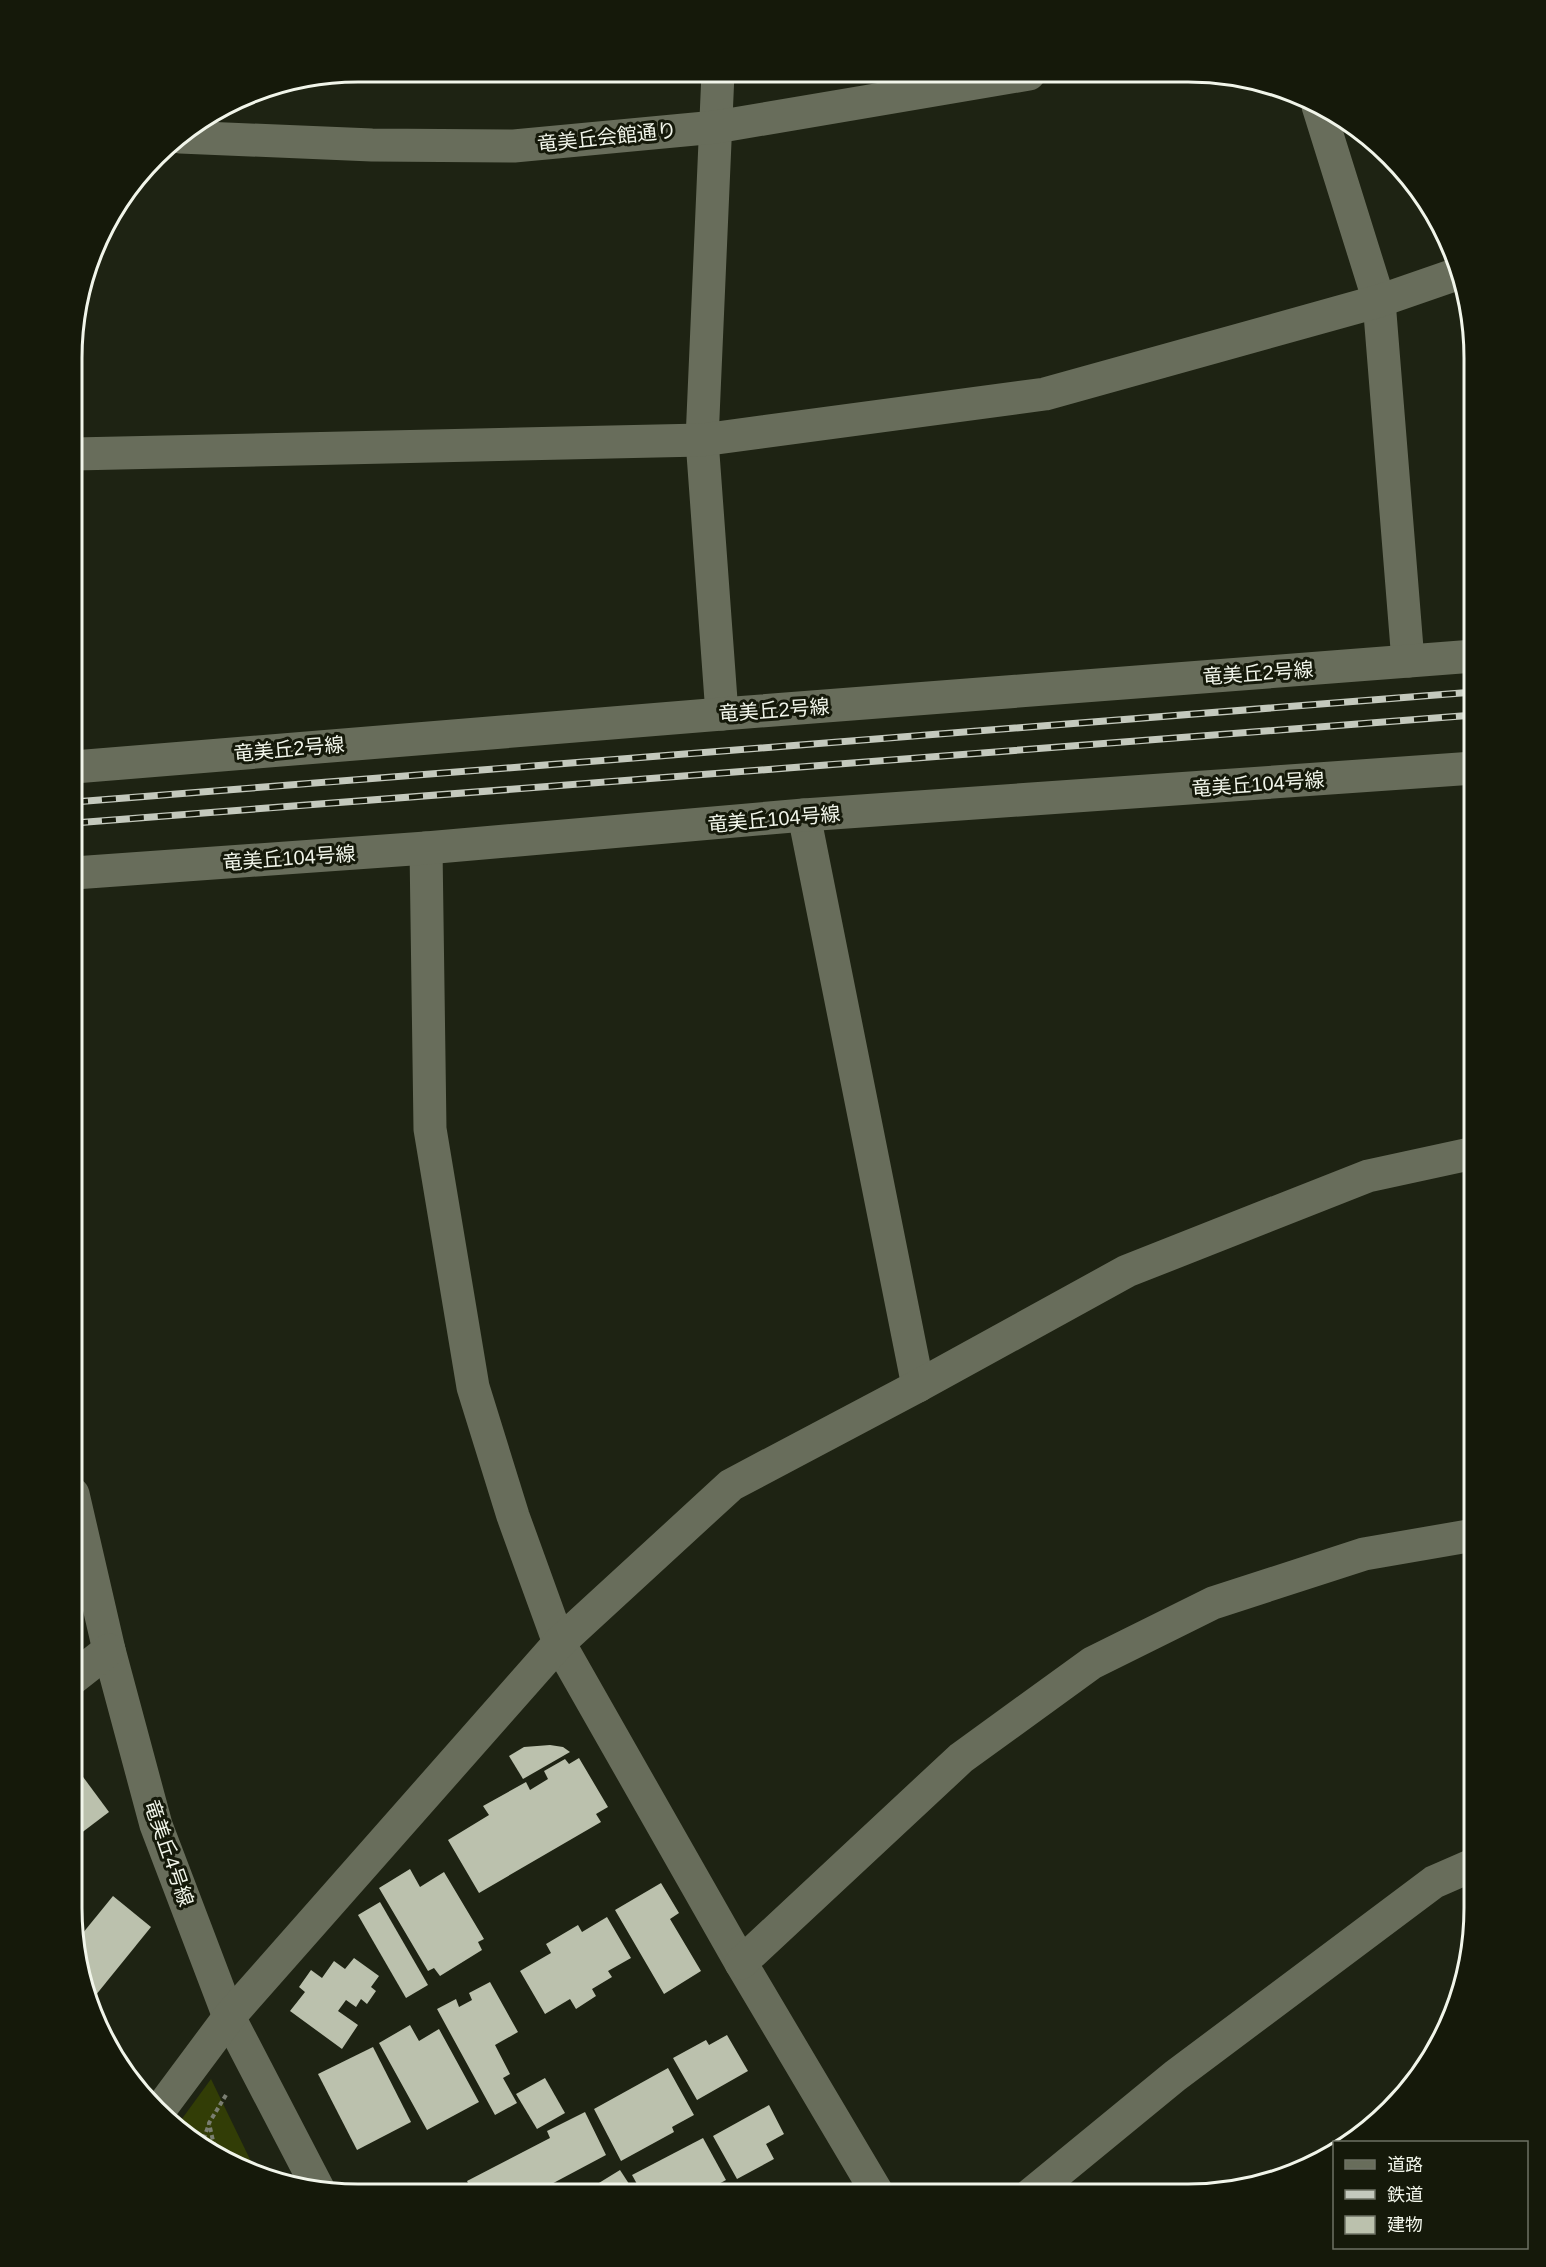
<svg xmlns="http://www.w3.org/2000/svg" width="1546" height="2267" font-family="Arial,'Noto Sans JP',sans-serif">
<rect width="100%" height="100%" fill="#1e2313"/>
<!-- green -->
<polygon fill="#323d06" points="211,2079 258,2176 249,2173 184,2136 176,2127"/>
<!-- building -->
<g fill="#bbc1ad">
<polygon points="550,1745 563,1747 570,1752 523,1779 509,1756 524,1747"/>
<polygon points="579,1758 608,1807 596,1814 601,1822 479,1893 448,1840 489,1815 483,1806 526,1782 530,1790 548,1779 544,1771 565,1759 569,1764"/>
<polygon points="72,1762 109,1812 72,1840"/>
<polygon points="410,1869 420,1887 444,1872 484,1939 478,1942 482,1950 440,1976 434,1968 428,1971 379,1888"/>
<polygon points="661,1883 679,1913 670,1919 701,1971 664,1994 615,1910"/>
<polygon points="113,1896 151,1927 91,2001 78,1939"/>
<polygon points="380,1902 428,1985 406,1998 358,1915"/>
<polygon points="607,1917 631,1958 608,1971 612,1977 592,1989 596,1996 576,2009 570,1999 545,2014 520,1971 551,1953 546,1944 578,1925 582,1932"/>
<polygon points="354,1958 379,1976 371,1987 376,1991 367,2004 361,1999 356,2007 346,2000 338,2011 358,2025 342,2049 290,2011 305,1992 299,1987 311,1970 322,1978 334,1961 345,1969"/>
<polygon points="490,1982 518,2032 495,2045 510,2074 503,2078 517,2103 495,2115 437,2009 456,1999 459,2007 472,2000 469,1993"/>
<polygon points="410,2025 419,2041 439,2029 479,2102 427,2130 379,2043"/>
<polygon points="727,2035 748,2071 697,2100 673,2058 706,2040 709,2045"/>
<polygon points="373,2047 411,2122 357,2150 318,2074"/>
<polygon points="668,2068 694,2115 672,2127 674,2132 621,2161 594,2109"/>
<polygon points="545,2078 565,2113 537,2129 516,2094"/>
<polygon points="769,2105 784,2134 766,2144 774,2159 737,2179 713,2136"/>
<polygon points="585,2112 606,2155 544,2188 547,2193 473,2193 467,2181 550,2138 547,2131"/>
<polygon points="703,2138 726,2180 700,2194 642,2193 632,2175"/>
<polygon points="620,2170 635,2193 598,2193 594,2186"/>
<polygon points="462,2184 467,2193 446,2193"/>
</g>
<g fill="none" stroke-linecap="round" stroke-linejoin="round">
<!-- path -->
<g stroke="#7a7e71" stroke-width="4" stroke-dasharray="4.5 3" stroke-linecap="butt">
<polyline points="201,2146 209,2124"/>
<polyline points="216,2154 209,2123 226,2095"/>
</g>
<!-- minor -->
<g stroke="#686d5b" stroke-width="33">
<polyline points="718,73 702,440 722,714"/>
<polyline points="1318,106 1379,301 1408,661"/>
<polyline points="180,137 372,145 514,146 716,127 1029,74"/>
<polyline points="74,454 702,440 1045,394 1379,301 1457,274"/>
<polyline points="74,767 722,714 1474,656"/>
<polyline points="804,815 918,1386"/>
<polyline points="426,848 430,1129 473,1387 513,1516 559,1643 741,1963 878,2194"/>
<polyline points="74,873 426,848 804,815 1474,768"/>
<polyline points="73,1494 109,1650 156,1825 229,2017 320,2192"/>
<polyline points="72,1679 109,1650"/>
<polyline points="741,1963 961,1758 1092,1663 1213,1603 1364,1554 1474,1535"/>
<polyline points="159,2111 229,2017 559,1643 731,1485 918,1386 1127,1271 1368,1176 1474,1153"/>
<polyline points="1030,2195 1175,2076 1434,1882 1473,1865"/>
</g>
<defs>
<g id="rail">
<polyline points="74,802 1474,692"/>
<polyline points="74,823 1474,715"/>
</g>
</defs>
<!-- rail casing -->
<use href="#rail" stroke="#c4c9bd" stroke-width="7"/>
<!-- rail -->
<use href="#rail" stroke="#15190a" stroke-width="4.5" stroke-dasharray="14" stroke-linecap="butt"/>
</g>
<g text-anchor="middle" stroke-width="6" stroke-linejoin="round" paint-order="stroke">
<!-- street labels -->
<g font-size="20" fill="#f1f5ea" stroke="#15190a">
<text transform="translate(607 137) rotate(-6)" y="7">竜美丘会館通り</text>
<text transform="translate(1258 673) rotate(-4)" y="7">竜美丘2号線</text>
<text transform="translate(774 710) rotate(-4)" y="7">竜美丘2号線</text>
<text transform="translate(289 749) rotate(-5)" y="7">竜美丘2号線</text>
<text transform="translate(1258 784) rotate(-4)" y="7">竜美丘104号線</text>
<text transform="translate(774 819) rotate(-5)" y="7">竜美丘104号線</text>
<text transform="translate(289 858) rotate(-4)" y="7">竜美丘104号線</text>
<text transform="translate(169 1853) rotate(71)" y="7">竜美丘4号線</text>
</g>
</g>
<!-- crop -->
<path d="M0 0H1546V2267H0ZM358 82H1188A276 276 0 0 1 1464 358V1908A276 276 0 0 1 1188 2184H358A276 276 0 0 1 82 1908V358A276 276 0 0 1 358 82Z" fill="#15190a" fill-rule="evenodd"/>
<path fill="none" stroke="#f1f5ea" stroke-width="3" d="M358 82H1188A276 276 0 0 1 1464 358V1908A276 276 0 0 1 1188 2184H358A276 276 0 0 1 82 1908V358A276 276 0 0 1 358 82Z"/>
<!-- legend -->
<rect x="1333" y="2141" width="195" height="108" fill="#15190a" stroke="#6d7164" stroke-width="1.5"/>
<rect x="1345" y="2160" width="30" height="9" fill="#686d5b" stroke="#6d7164" stroke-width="1.5"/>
<text x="1387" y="2171" font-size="18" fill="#f1f5ea">道路</text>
<rect x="1345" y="2190" width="30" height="9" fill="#c4c9bd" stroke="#6d7164" stroke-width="1.5"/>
<text x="1387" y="2201" font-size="18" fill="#f1f5ea">鉄道</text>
<rect x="1345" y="2216" width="30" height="18" fill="#bbc1ad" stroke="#6d7164" stroke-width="1.5"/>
<text x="1387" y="2231" font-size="18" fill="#f1f5ea">建物</text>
</svg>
